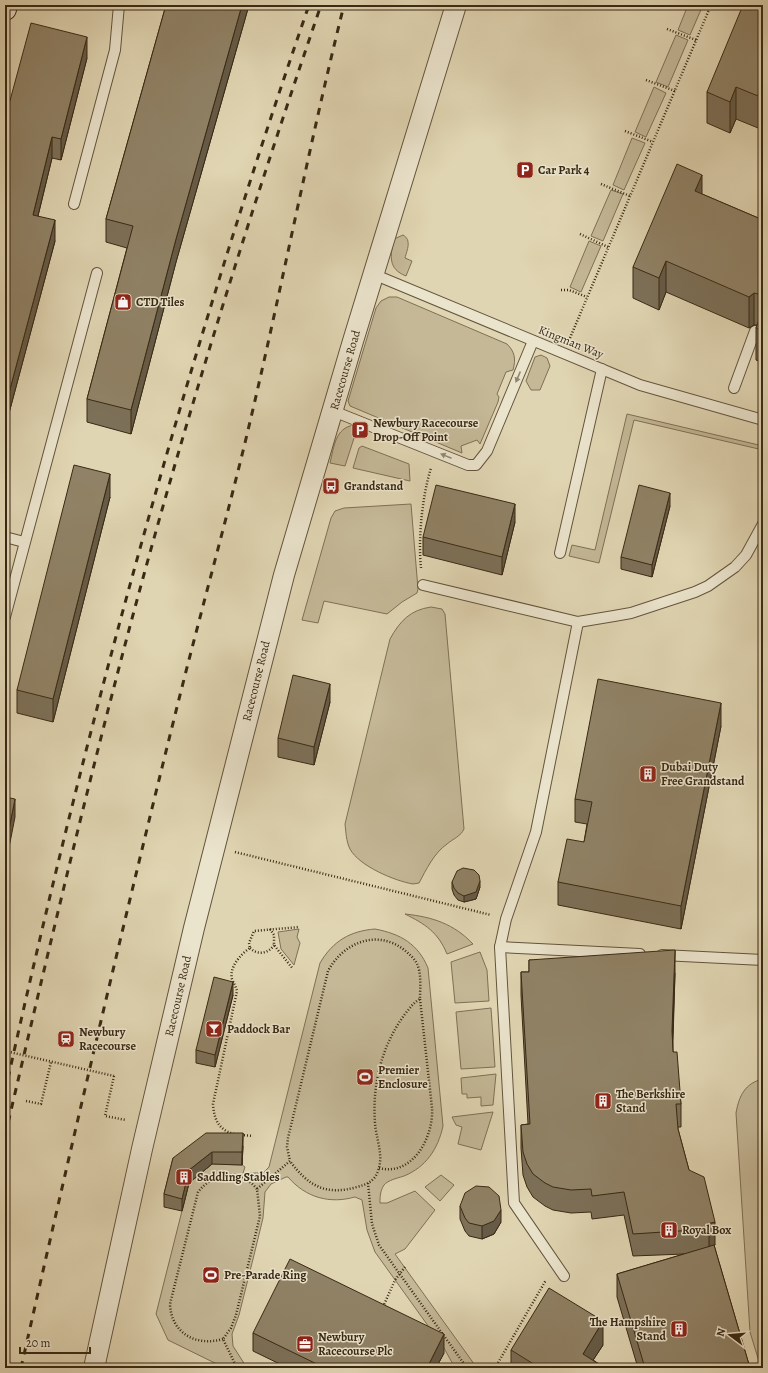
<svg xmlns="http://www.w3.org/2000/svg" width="768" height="1373" font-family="Alegreya,serif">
<rect width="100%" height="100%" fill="#e0d5b2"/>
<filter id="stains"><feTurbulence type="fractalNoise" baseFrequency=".005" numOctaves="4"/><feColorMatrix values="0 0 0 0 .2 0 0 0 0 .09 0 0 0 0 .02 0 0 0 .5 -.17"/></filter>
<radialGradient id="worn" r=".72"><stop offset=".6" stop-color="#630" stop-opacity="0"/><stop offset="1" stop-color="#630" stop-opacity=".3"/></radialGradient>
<!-- green -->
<g fill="#c4b897" stroke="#7e7056">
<polygon points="688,5 703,5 690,35 678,30"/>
<polygon points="676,35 688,40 668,87 656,82"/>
<polygon points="654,87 666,93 646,137 635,132"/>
<polygon points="632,138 645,143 624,190 613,185"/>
<polygon points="611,190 623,194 603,241 591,236"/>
<path d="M 403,235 C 412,240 407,250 405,258 L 412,261 L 406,276 C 388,269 390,256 394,239 Z"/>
<polygon points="589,241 601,246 581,292 570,287"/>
<path d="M 389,297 L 397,297 L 507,344 C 515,352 516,359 513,370 L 506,372 L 497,394 L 499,397 L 498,402 L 480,444 L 477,440 L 461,446 L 462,453 L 350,406 L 348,401 L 376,308 L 381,301 Z"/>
<polygon points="541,355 547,358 550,366 540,390 531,390 526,381 535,357"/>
<polygon points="627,414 763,446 763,450 634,420 599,563 569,556 572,545 595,550"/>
<path d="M 354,425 L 355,435 L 345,466 L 330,463 C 334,447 335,428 354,425 Z"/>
<polygon points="362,446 409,464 410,481 353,468 359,448"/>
<polygon points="411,504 418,589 417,593 402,602 387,614 324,601 318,623 302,620 331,518 335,511 344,508"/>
<path d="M 431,607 L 442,609 L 445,614 L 464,829 C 461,836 453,839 447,844 C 434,853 426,870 419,883 L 413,884 C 395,881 359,866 350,849 C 346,841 346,832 345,824 L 390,639 C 400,621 410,610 431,607 Z"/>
<path d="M 405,914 C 433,917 454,924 473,944 L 447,954 C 438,932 425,924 405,914 Z"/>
<polygon points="299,929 297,937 300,943 294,965 281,949 278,932"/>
<path d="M 375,929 C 401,934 418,944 428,968 L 443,1126 C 438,1149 426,1167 404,1176 C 398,1178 388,1180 384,1185 C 380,1191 380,1197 380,1203 L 387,1203 L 415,1191 L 435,1210 L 405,1249 L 395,1254 L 477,1368 L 455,1368 L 444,1348 L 375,1252 L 367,1230 L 362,1200 L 355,1197 C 330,1204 306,1198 288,1177 L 286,1177 L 271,1184 L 265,1192 L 263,1218 L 254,1255 L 239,1315 L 232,1334 L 233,1346 L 247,1368 L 225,1368 L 168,1340 L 156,1314 L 189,1183 L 212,1164 L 242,1165 L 245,1167 L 243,1173 L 263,1173 L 269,1167 L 320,963 C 333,941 350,931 375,929 Z"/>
<polygon points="480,952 487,970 489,1001 455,1003 451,962"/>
<polygon points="491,1008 495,1067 461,1069 456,1012"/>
<polygon points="496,1074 493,1105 481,1106 481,1097 467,1098 467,1094 462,1094 461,1078"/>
<path d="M 763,1079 L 763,1368 L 761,1368 L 750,1332 L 736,1113 C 739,1096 745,1083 763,1079 Z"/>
<polygon points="493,1112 481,1150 458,1144 462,1127 456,1125 452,1117"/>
<polygon points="441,1175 454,1185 440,1201 425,1187"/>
</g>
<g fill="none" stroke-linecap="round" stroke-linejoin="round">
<defs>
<g id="lane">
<polyline points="74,204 115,50 119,5"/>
<polyline points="373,274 640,385 763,420"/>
<polyline points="734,388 755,331"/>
<polyline points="333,411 468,465 476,465 487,451 533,341"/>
<polyline points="5,537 24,542"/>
<polyline points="560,553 602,369"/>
<polyline points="423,585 578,622 614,616 631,613 695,592 708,586 735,567 746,555 763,524"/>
<polyline points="5,617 97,273"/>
<polyline points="500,947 640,954"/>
<polyline points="662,955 763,960"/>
<polyline points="564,1276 514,1203 500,947 506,919 536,832 578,622"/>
</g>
<polyline id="street" points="94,1368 142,1149 194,928 284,575 353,341 456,5"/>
<polyline id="secondary" points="5,9 6,5"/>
</defs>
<!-- lane casing -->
<use href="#lane" stroke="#63543c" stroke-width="12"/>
<!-- street casing -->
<use href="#street" stroke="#63543c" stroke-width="22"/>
<!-- secondary casing -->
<use href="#secondary" stroke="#392914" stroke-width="24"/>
<!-- path -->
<g stroke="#392914" stroke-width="2.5" stroke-dasharray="1 2" stroke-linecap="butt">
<polyline points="667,29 696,40"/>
<polyline points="646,80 675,91"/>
<polyline points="625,131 653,142"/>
<polyline points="601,184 630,196"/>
<polyline points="580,234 608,247"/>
<polyline points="561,290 569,290 587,297"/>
<polyline points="570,338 711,5"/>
<path d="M 421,568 C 418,539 422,497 431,468"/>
<polyline points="235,852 491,915"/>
<polyline points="270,929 274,935 274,945 293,969"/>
<path d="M 250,948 C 258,956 269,953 274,945"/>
<polyline points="114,1076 105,1116 126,1120"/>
<polyline points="26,1101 41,1104 51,1062"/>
<path d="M 234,1134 C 219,1130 214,1120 213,1104 L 237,991 C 236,987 234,984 232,979 C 229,967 241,954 250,948 L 249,943 L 254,931 L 299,927"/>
<polyline points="241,1135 253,1136"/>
<path d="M 379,1168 C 413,1177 434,1136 432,1108 L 420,999"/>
<polyline points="368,1183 372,1224 379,1245 467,1368"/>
<polyline points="383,1307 395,1280 405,1267"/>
<path d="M 223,1339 C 196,1347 171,1333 170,1304 L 198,1192 C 214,1172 239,1167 257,1189"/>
<path d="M 237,1368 L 223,1339 L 231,1328 L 236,1315 L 260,1216 L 257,1189 L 290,1161 L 287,1147 L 288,1138 L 328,971 C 343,943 376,929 403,949 C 408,953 413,957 416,962 C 422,972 420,988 420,999 C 414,1002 410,1008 405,1014 C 382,1045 372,1084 375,1123 C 376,1139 384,1155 378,1171 C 374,1182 367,1184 357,1187 C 326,1196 308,1186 290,1161"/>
<polyline points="495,1368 546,1280"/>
</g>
<!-- lane -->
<use href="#lane" stroke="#ebe4cd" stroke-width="10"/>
<!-- street -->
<use href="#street" stroke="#ebe4cd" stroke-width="20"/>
<!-- secondary -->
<use href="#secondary" stroke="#ebe4cd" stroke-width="22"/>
<!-- rail -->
<g stroke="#392914" stroke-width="3" stroke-dasharray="7 7" stroke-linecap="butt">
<path d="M 5,1092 C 86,724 186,361 309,5"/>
<path d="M 5,1136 C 45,965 85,795 130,626 C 186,416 251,210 321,5"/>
<path d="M 21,1368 C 71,1146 123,924 178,703 C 199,619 222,536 243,451 C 279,303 307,153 344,5"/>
</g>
<!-- path-bridge -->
<polyline stroke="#392914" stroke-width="2.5" stroke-dasharray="1 2" stroke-linecap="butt" points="5,1051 114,1076"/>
</g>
<!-- wall -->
<g fill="#7c7058" stroke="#392914">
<polygon points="166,5 249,5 176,262 131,434 87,422 87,399 127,248 106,242 106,219"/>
<polygon points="763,5 763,130 736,119 730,133 707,123 707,92"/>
<polygon points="87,58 61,160 52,158 38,216 55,241 5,428 5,119"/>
<polygon points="702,194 763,220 763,363 756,360 756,328 757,325 754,325 749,328 666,292 659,310 633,298 633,267"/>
<polygon points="110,497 53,722 17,713 17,690"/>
<polygon points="670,506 652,577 621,569 621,557"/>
<polygon points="515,522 502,575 423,555 423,537"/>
<polygon points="330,702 314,765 278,757 278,738"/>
<polygon points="721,726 681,929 558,905 558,882 584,842 587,824 575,822 575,799"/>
<polygon points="452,882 480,887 476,899 464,902 458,900 454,895 452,889"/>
<polygon points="529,960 675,973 673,1041 673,1052 681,1104 681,1127 678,1127 678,1129 689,1170 715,1245 714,1245 750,1368 638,1368 617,1297 617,1274 684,1254 633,1256 624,1215 592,1219 591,1212 571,1213 553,1210 545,1206 533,1197 527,1187 523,1175 521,1148 521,1125 528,1124 521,995 521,972 529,972"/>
<polygon points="233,995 215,1067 196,1063 196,1050"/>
<polygon points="243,1146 242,1165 212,1164 189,1183 182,1211 164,1207 164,1194 173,1158"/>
<polygon points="460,1206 501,1222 494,1234 482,1239 469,1236 465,1231 460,1219"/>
<polygon points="253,1333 444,1353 436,1368 288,1368 253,1351"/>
<polygon points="603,1345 593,1360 605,1368 511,1368 511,1350"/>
</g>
<!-- shaded-wall -->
<g fill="#655b47" stroke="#392914">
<polygon points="242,5 249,5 176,262 131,434 131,410 176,239"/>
<polygon points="87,37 87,58 61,160 61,139"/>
<polygon points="736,87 736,119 730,133 730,102"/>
<polygon points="52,137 52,158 33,236 33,215"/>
<polygon points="702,175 702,206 695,191"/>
<polygon points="55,220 55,241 5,428 5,408"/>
<polygon points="666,261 666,292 659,310 659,278"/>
<polygon points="754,293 754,325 749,328 749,297"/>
<polygon points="110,474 110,497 53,722 53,699"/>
<polygon points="670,493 670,506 652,577 652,565"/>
<polygon points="515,504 515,522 502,575 502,557"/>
<polygon points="330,684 330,702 314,765 314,747"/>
<polygon points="721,703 721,726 681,929 681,906"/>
<polygon points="15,799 15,817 5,868 5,849"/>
<polygon points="480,881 480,887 476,899 464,902 464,896"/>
<polygon points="675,950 675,973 672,1054 672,1031"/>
<polygon points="233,982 233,995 215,1067 215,1055"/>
<polygon points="243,1133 243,1146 242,1165 242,1152"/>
<polygon points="212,1152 212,1164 189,1183 182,1211 182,1199 189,1170"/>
<polygon points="501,1210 501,1222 494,1234 482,1239 482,1226"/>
<polygon points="715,1222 715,1245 709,1247 709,1229 707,1224"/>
<polygon points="603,1321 603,1345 588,1368 583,1354"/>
<polygon points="444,1334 444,1353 436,1368 427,1368"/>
</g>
<!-- building -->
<g fill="#908266" stroke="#392914">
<polygon points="166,5 242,5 176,239 131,410 87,399 133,226 106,219"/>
<polygon points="743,5 763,5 763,98 736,87 730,102 707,92"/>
<polygon points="31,23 87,37 61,139 52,137 33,215 55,220 5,408 5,119"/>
<polygon points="677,164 702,175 695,191 763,220 763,302 761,302 761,298 758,294 754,293 749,297 666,261 659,278 633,267"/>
<polygon points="763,309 763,331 756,328"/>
<polygon points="74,465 110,474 53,699 17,690"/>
<polygon points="436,485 515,504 502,557 423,537"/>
<polygon points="639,485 670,493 652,565 621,557"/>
<polygon points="293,675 330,684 314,747 278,738"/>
<polygon points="598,679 721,703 681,906 558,882 567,839 584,842 592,802 575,799"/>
<polygon points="5,797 15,799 5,849"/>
<polygon points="463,868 474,870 479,875 480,881 476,892 464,896 458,893 454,888 452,882 457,871"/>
<polygon points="675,950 672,1031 673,1052 677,1052 681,1104 676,1104 678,1129 689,1170 704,1177 715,1222 707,1224 709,1229 633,1234 624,1192 592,1196 591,1189 571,1190 553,1187 545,1183 533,1174 527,1164 523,1152 521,1125 530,1124 521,972 529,972 529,960"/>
<polygon points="214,977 233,982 215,1055 196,1050"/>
<polygon points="206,1133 243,1133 242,1152 212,1152 189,1170 182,1199 164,1194 173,1158"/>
<polygon points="476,1186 489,1187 499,1196 501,1210 494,1221 482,1226 469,1223 465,1218 460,1206 465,1193"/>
<polygon points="714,1245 750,1368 689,1368 688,1366 683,1368 645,1368 617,1274"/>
<polygon points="290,1259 444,1334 427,1368 325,1368 253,1333"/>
<polygon points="549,1288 603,1321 583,1354 605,1368 540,1368 511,1350"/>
</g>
<!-- one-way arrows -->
<defs><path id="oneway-solid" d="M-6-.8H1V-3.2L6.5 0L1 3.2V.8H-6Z"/></defs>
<g fill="#928670">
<use href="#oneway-solid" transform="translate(518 377) rotate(113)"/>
<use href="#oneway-solid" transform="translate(446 456) rotate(-158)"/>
</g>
<!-- icons -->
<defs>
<symbol id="parking-square" viewBox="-11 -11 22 22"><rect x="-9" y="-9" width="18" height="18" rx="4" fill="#8f2418" stroke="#ebe4cd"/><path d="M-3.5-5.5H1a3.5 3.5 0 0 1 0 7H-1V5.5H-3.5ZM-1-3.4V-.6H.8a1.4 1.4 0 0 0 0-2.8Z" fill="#fff"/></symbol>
<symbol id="shop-square" viewBox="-11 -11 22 22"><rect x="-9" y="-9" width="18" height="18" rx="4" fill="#8f2418" stroke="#ebe4cd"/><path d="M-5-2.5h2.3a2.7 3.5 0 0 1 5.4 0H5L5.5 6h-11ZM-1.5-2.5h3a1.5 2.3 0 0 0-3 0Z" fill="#fff"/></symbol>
<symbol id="bus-square" viewBox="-11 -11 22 22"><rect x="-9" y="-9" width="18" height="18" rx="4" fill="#8f2418" stroke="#ebe4cd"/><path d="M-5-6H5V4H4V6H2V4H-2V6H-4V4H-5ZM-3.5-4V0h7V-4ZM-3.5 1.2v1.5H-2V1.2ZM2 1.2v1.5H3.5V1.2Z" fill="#fff"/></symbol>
<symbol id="building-square" viewBox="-11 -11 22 22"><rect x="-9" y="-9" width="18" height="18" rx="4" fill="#8f2418" stroke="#ebe4cd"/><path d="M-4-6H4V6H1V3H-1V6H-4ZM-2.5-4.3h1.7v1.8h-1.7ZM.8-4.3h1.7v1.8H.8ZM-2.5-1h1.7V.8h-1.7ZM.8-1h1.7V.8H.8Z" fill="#fff"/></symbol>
<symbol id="bar-square" viewBox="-11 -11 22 22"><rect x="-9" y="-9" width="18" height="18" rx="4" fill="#8f2418" stroke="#ebe4cd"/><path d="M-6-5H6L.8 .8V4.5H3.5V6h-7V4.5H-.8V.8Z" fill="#fff"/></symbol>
<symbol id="station-square" viewBox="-11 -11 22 22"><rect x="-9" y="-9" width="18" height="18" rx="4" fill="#8f2418" stroke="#ebe4cd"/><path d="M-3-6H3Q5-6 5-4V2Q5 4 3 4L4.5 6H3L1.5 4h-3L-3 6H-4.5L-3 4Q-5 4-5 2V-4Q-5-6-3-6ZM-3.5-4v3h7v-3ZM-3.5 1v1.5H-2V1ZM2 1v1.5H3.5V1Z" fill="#fff"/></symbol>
<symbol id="stadium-square" viewBox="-11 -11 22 22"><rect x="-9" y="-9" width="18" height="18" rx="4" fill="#8f2418" stroke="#ebe4cd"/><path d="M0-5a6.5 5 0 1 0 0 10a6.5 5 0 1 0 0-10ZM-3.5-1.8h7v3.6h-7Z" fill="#fff"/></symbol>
<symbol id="office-square" viewBox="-11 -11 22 22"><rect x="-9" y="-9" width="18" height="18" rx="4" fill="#8f2418" stroke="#ebe4cd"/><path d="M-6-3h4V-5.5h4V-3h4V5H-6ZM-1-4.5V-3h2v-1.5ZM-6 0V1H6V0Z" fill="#fff"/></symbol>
</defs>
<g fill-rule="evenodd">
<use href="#parking-square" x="515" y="160" width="20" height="20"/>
<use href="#shop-square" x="113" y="292" width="20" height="20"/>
<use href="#parking-square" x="350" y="420" width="20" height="20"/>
<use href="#bus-square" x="321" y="476" width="20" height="20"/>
<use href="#building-square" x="638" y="764" width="20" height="20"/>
<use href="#bar-square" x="204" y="1019" width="20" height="20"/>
<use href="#station-square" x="56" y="1029" width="20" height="20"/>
<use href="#stadium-square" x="355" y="1067" width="20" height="20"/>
<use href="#building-square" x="593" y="1091" width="20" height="20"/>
<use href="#building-square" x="174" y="1167" width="20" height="20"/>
<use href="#building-square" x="659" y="1220" width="20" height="20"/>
<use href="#stadium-square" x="201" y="1265" width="20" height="20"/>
<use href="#building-square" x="669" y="1319" width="20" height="20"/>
<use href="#office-square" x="295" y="1334" width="20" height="20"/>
</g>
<g text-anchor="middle" stroke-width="3" stroke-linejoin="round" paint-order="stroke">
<!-- poi labels -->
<g font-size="12" font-weight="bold" fill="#392914" stroke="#ebe4cd" text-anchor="start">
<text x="538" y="174">Car Park 4</text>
<text x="136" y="306">CTD Tiles</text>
<text x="373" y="427">Newbury Racecourse<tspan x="373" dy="14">Drop-Off Point</tspan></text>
<text x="344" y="490">Grandstand</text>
<text x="661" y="771">Dubai Duty<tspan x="661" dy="14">Free Grandstand</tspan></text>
<text x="227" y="1033">Paddock Bar</text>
<text x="79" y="1036">Newbury<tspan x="79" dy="14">Racecourse</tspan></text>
<text x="378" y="1074">Premier<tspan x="378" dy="14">Enclosure</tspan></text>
<text x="616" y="1098">The Berkshire<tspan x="616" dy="14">Stand</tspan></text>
<text x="197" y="1181">Saddling Stables</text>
<text x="682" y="1234">Royal Box</text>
<text x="224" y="1279">Pre-Parade Ring</text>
<text x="666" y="1326" text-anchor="end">The Hampshire<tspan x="666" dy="14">Stand</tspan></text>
<text x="318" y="1341">Newbury<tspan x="318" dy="14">Racecourse Plc</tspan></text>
</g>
<!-- street labels -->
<g font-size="12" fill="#392914" stroke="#ebe4cd">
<text transform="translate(571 342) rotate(22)" y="4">Kingman Way</text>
<text transform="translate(345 370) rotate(-74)" y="4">Racecourse Road</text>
<text transform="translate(256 681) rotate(-76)" y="4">Racecourse Road</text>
<text transform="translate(178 996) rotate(-77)" y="4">Racecourse Road</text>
</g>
</g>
<!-- margin -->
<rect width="768" height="1373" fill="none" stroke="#e0d5b2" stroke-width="20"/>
<rect x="6" y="6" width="756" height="1361" fill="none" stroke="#392914" stroke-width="2"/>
<rect x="10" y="10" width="748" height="1353" fill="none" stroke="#392914"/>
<!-- north arrow -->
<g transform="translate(730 1335) rotate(286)" stroke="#ebe4cd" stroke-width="3" paint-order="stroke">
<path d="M0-3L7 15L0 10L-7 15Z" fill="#392914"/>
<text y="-6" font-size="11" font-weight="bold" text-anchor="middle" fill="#392914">N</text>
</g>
<!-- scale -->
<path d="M20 1347v6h70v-6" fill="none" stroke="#392914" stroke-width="2"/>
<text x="26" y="1347" font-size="12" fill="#392914" stroke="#ebe4cd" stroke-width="3" paint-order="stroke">20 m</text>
<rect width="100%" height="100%" filter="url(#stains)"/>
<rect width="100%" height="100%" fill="url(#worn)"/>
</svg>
